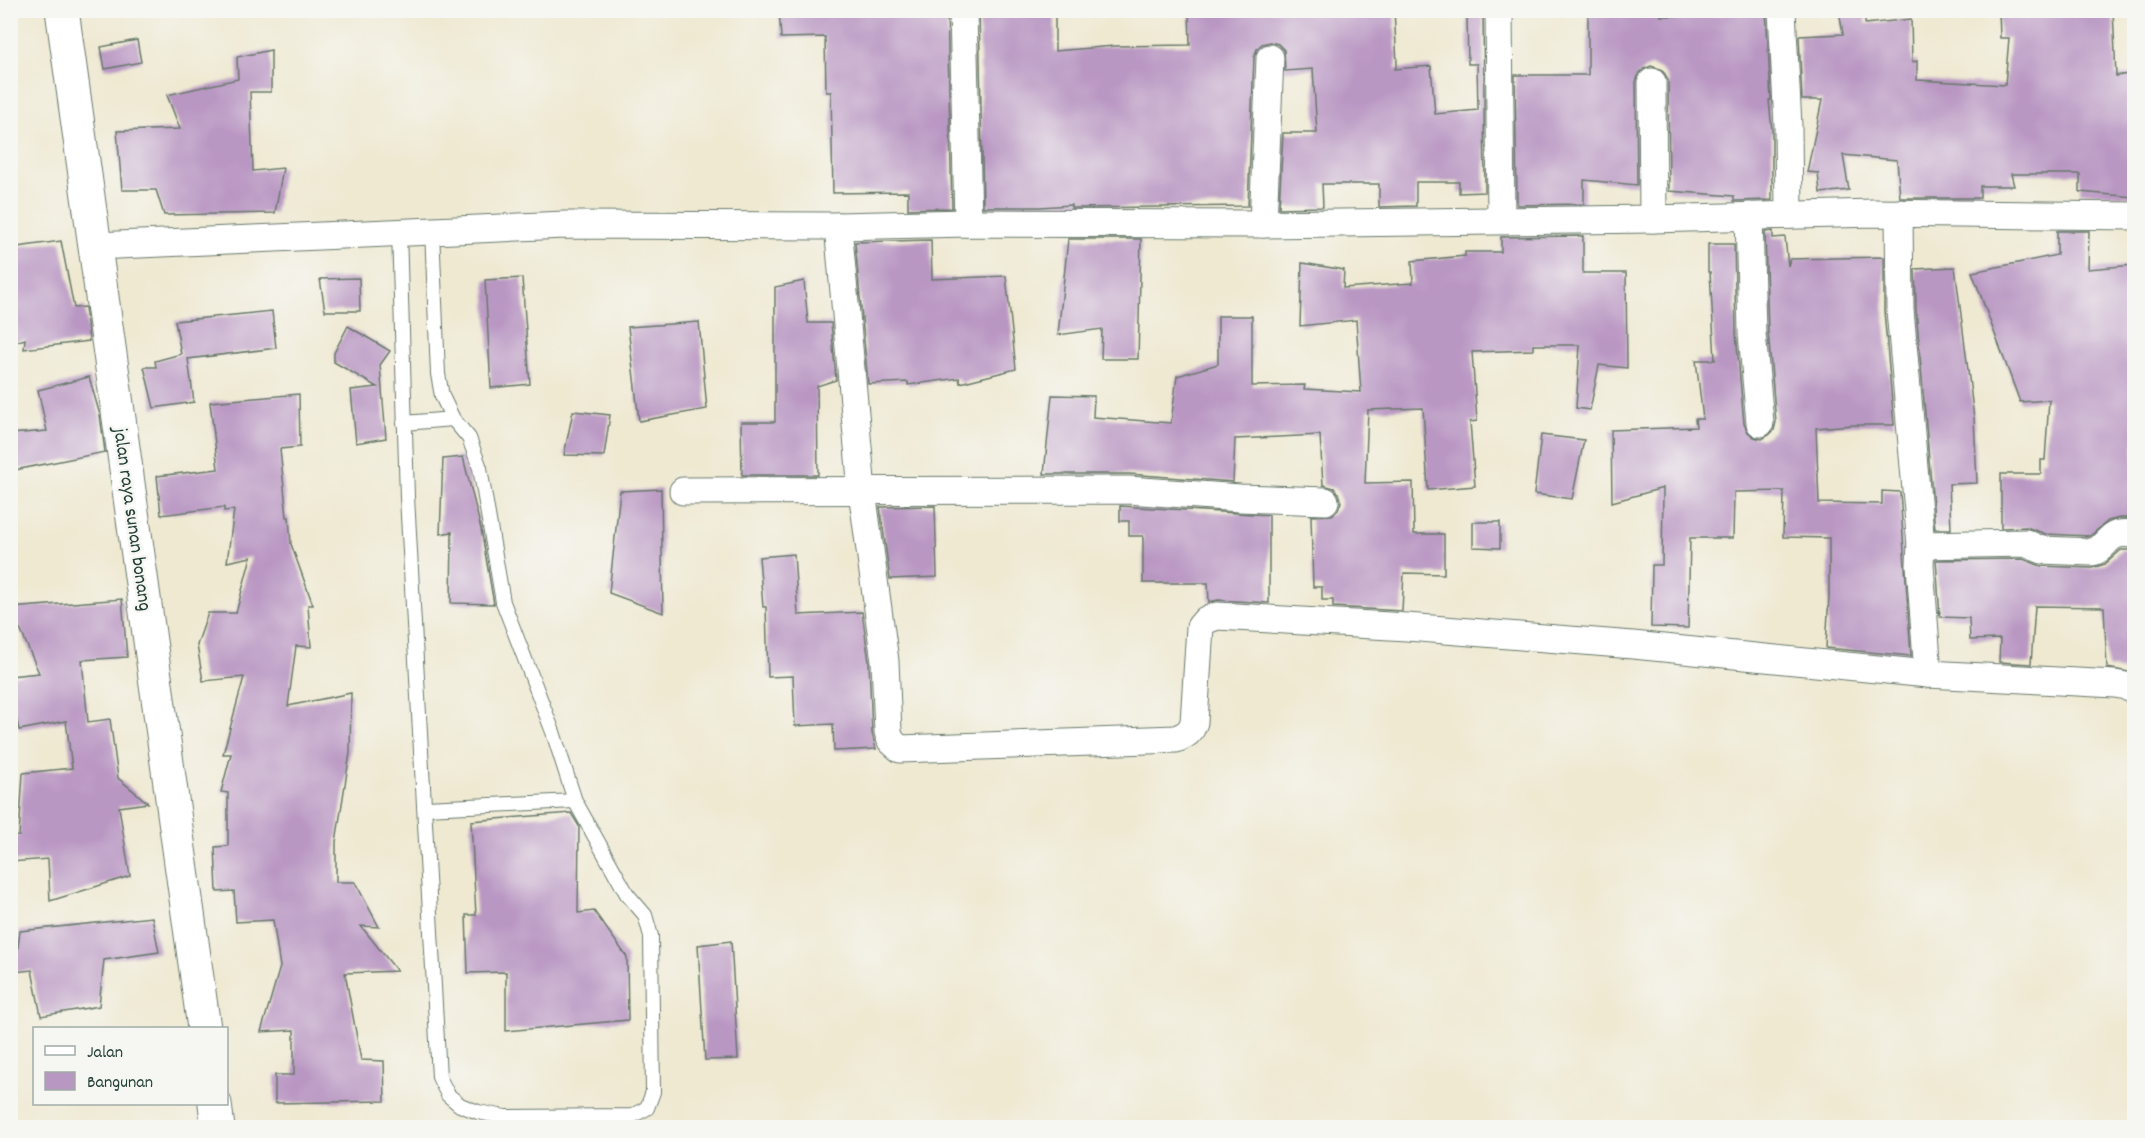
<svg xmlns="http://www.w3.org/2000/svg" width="2145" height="1138" font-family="Dekko,sans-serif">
<rect width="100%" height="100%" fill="#f6f6f2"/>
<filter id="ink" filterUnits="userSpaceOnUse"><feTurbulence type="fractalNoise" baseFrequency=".0167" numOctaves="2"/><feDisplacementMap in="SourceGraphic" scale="12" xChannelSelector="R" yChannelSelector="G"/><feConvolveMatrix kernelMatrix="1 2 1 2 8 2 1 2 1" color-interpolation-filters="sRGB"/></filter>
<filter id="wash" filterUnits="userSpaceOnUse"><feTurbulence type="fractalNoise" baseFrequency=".008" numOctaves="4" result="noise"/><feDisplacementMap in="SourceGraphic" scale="24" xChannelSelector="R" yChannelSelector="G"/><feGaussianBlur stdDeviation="1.35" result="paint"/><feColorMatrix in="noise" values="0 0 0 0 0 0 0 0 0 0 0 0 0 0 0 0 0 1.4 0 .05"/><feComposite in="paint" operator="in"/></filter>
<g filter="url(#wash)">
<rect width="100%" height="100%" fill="#efe9d2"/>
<g id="blocks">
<!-- building -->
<g fill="#b997c3">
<polygon points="779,10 947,10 952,208 908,209 908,192 833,193 831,92 826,92 825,37 781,38"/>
<polygon points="979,10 1055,10 1055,51 1114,46 1190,45 1189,10 1394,10 1397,64 1395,69 1431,66 1435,114 1478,110 1477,64 1468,64 1467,17 1483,14 1485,192 1459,193 1459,182 1416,182 1416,206 1379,207 1379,184 1322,184 1323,207 1279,208 1283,133 1317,133 1313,69 1285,71 1284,50 1278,44 1270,42 1262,44 1257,49 1254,57 1248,206 1071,208 1071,205 1040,207 983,207"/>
<polygon points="1588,10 1660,10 1661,16 1723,15 1723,10 1766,10 1771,100 1769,100 1772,130 1772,200 1734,201 1734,196 1669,191 1668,81 1665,74 1660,69 1651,66 1644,69 1639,74 1636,82 1637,185 1584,180 1584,204 1517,205 1515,75 1588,75"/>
<polygon points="1839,10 1866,10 1865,24 1911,19 1912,62 1917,61 1917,80 2005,85 2009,38 2000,38 1999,10 2113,10 2116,76 2134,73 2134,197 2080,192 2080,174 2011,174 2014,186 1980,186 1980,198 1900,198 1897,160 1843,155 1849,190 1820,193 1818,173 1807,172 1822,100 1802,100 1799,36 1843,34"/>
<polygon points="137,40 141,62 105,69 101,47"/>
<polygon points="271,50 271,92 250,92 253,171 283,168 275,213 164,215 156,190 122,190 117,131 180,129 167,95 238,79 237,57"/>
<polygon points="1773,231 1773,238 1785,237 1788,266 1790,259 1884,257 1884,311 1894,425 1853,425 1816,428 1819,503 1882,504 1882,491 1900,492 1911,656 1826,648 1829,595 1829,538 1783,537 1784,491 1734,492 1733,538 1690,538 1688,628 1651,627 1652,565 1662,565 1663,488 1612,502 1611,430 1696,427 1695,419 1703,419 1696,360 1715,360 1710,272 1708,272 1708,244 1734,244 1736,333 1744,424 1748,432 1754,437 1762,439 1769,435 1774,430 1776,422 1768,332 1765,232"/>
<polygon points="2057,231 2089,231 2088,269 2134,265 2134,518 2120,518 2108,521 2090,536 2046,534 2026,527 2001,528 2001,474 2041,474 2041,460 2045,460 2049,400 2020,402 1972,272 2057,255"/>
<polygon points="1583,236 1583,273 1626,273 1627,368 1599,365 1590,410 1576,408 1580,345 1533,345 1533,350 1472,352 1477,421 1470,422 1475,486 1428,490 1423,408 1368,410 1365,483 1413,482 1414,534 1444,534 1444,574 1404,573 1402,611 1333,607 1333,600 1322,600 1322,587 1313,587 1311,516 1332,515 1338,510 1341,502 1339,494 1334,488 1323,485 1320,435 1235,439 1233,482 1129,474 1044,474 1052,395 1094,396 1093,417 1171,423 1177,376 1218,364 1218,316 1252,316 1252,386 1305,385 1304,389 1361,392 1356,320 1300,326 1302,263 1344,270 1343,288 1413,283 1412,261 1465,256 1465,252 1501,252 1501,237"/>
<polygon points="1068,239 1141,239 1138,359 1101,359 1102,329 1058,335"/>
<polygon points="931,240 932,279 1006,276 1016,369 960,383 959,378 908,385 908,382 868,384 855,242"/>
<polygon points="61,241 74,308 85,307 89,341 24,349 25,339 10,344 10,248"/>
<polygon points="1955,267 1974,418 1977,483 1949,484 1951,529 1935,529 1916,309 1915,269"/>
<polygon points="359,278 360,311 325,311 320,279"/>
<polygon points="522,278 530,384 491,388 485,280"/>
<polygon points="804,281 808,323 831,323 836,380 817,386 818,475 742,475 741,422 775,422 775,287"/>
<polygon points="272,311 276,348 188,359 194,402 154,408 144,367 156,367 155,361 181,354 175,321"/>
<polygon points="699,322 707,409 639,421 628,327"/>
<polygon points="348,326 390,351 380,365 386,438 356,443 351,390 377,387 334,362 334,353"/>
<polygon points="89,377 100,415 105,452 10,471 10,434 47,431 38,390"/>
<polygon points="299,394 300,447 280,449 287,517 289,517 291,544 313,605 308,605 311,647 296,646 288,706 351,693 350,753 336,842 336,882 355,882 379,927 361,926 397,971 345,973 361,1060 384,1061 385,1101 275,1103 275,1075 294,1075 294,1030 261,1032 280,967 273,920 236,922 234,891 217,892 215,847 228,846 228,793 221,792 231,754 223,754 244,677 203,681 197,645 208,613 236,613 251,557 227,562 234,510 224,511 224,507 161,515 157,476 218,469 210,402"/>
<polygon points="573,411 610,415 604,456 564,455"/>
<polygon points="1541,435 1584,440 1572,499 1534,494"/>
<polygon points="463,457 481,529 494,604 451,603 452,532 440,534 443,459"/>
<polygon points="661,489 663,613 609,593 620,491"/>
<polygon points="935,506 937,577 890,579 880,507"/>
<polygon points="1120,506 1269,515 1269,603 1218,600 1209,602 1208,583 1143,583 1143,536 1129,536 1129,521 1120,521"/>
<polygon points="1473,522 1500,522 1500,548 1473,547"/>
<polygon points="2121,550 2134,550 2134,673 2107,668 2104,607 2035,606 2031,664 1999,662 2000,639 1970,640 1969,618 1940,617 1936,560 2023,559 2041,566 2092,568 2105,564"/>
<polygon points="794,554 798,615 862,612 869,662 872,733 876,749 834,751 833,724 795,726 793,676 768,677 766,607 763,607 759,557"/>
<polygon points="122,599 127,657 82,660 88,722 110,719 118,778 148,803 119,807 130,876 50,901 48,859 10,862 10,837 19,836 23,773 72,768 66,721 19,730 10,687 10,676 39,673 11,608"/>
<polygon points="571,813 579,826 578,913 594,911 627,957 628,1020 506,1031 506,972 468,973 466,915 476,915 471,821"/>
<polygon points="152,917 159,952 104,960 99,1006 41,1016 32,970 15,972 20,931"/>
<polygon points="731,941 738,1059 705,1060 698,945"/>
</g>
</g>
</g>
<g filter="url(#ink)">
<use href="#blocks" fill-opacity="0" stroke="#68796b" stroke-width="1.5"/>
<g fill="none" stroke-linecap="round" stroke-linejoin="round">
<defs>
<g id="service">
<polyline points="399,231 407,497 439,1077 448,1095 460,1105 478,1112 505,1117 632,1116 647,1108 653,1092 651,936 645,915 627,894 575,801 553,732 503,602 480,468 469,438 453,419 442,396 438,374 432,230"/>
<polyline points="404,423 453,419"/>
<polyline points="425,808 575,801"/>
</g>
<g id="minor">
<polyline points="963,10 968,223"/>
<polyline points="1499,10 1501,220"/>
<polyline points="1782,10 1788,126 1789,215"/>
<polyline points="1652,82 1653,219"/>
<polyline points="1899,213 1900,310 1921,545 1920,565 1928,674"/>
<polyline points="1749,216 1752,333 1760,423"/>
<polyline points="1263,224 1270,58"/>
<path d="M 838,226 L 862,491 L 885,661 L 888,732 L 891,741 L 900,749 L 1176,739 C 1186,735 1191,732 1194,722 L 1200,627 L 1206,620 L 1217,616 L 1407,627 L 1633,645 L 1928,674 L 2115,684 L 2126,686 L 2134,691"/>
<polyline points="95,246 565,225 838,226 968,223 1263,224 1653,219 1874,213 2134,216"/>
<polyline points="683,491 1128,490 1240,498 1325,501"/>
<path d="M 1921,545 L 2026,543 L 2042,550 L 2092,552 C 2104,550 2107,535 2120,534 C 2124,533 2130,534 2134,534"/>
</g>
<g id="primary">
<polyline points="62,10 204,1028"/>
<polyline points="215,1104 218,1128"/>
</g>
</defs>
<!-- service casing -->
<use href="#service" stroke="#68796b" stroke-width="16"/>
<!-- minor casing -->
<use href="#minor" stroke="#68796b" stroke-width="29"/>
<!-- primary casing -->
<use href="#primary" stroke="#68796b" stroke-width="35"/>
<!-- service -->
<use href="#service" stroke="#fff" stroke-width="14"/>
<!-- minor -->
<use href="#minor" stroke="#fff" stroke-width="27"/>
<!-- primary -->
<use href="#primary" stroke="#fff" stroke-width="33"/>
</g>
</g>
<g text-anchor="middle" stroke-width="5" stroke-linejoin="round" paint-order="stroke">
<!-- street labels -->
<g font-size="20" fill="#1f3d34" stroke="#f6f6f2">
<text transform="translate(134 519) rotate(82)" y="7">jalan raya sunan bonang</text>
</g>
</g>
<!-- margin -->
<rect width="2145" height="1138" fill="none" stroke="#f6f6f2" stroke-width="36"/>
<!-- legend -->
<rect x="33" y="1027" width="195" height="78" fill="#f6f6f2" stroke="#a0aca6" stroke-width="1.5"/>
<rect x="45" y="1046" width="30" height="9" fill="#ffffff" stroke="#a0aca6" stroke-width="1.5"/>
<text x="87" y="1057" font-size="18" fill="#1f3d34">Jalan</text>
<rect x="45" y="1072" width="30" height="18" fill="#b997c3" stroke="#a0aca6" stroke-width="1.5"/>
<text x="87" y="1087" font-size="18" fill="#1f3d34">Bangunan</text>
</svg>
